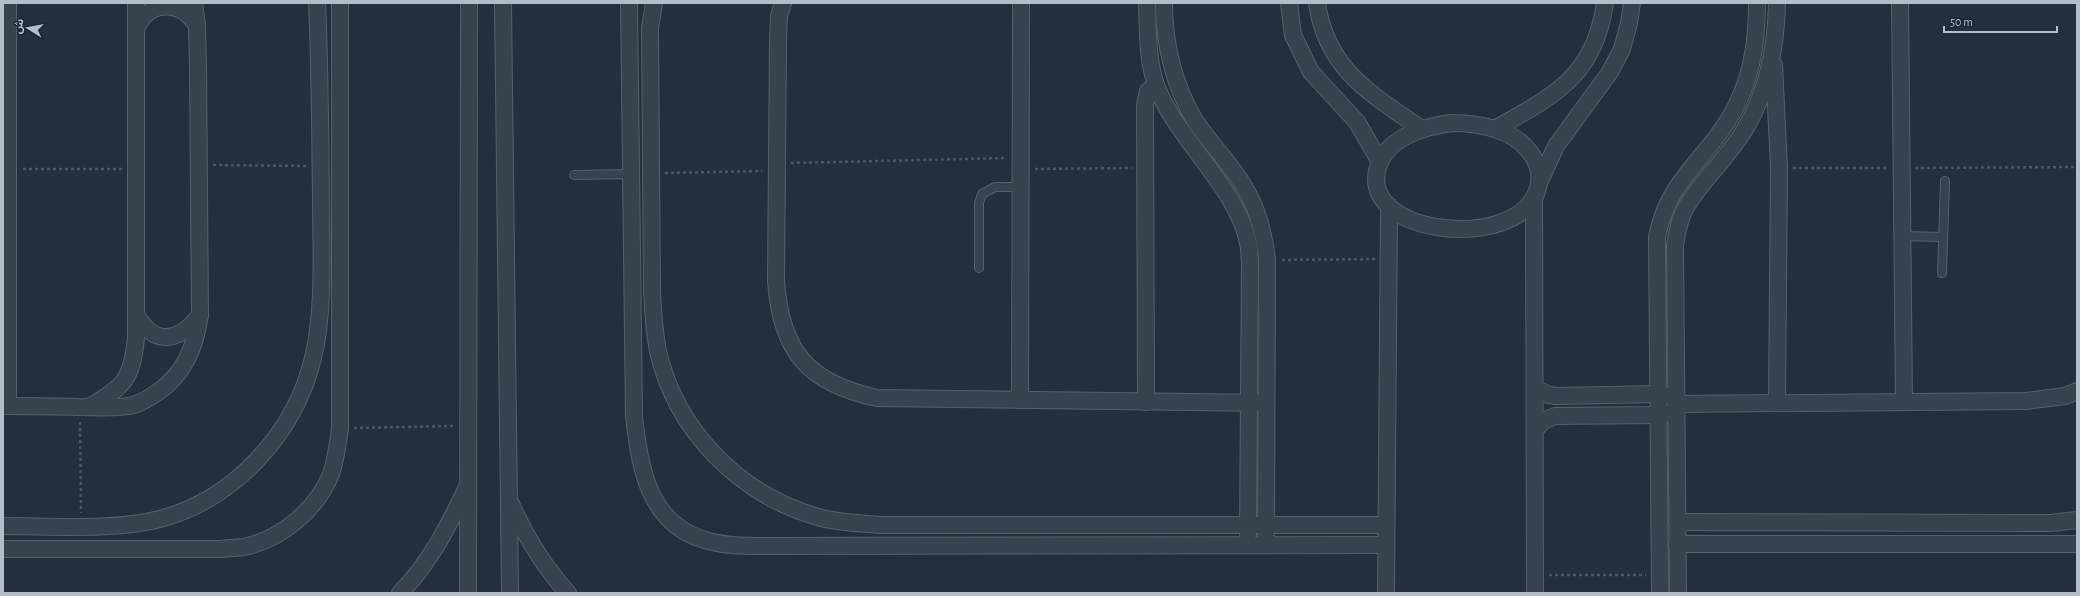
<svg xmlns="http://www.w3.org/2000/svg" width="2080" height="596" font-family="'Alegreya Sans','Noto Sans Arabic',sans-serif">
<rect width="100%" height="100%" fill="#242f3e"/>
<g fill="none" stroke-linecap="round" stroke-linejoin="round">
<defs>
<g id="lane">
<polyline points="574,175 631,174"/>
<polyline points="1902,236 1943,237"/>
<polyline points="979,268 979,203 982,194 995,187 1021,187"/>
<polyline points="1942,273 1945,181"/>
</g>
<g id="street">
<polyline points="503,3 510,593"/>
<path d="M 629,3 L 634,416 C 639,465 648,522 702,539 C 724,547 751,546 775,546 L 1386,545"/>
<path d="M 654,3 L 650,28 L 652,291 C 653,311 654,331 658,351 C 676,431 740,495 818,517 C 838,523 861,523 881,525 L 1386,525"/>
<path d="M 783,3 L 779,16 L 778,40 L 776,281 C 781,352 808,383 877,398 L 1266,403"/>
<path d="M 1147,3 C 1148,30 1147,59 1156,85 C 1176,139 1238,188 1248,243 C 1250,250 1249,257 1250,264 L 1248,534"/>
<path d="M 1164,3 C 1164,44 1174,87 1196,122 C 1210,143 1228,161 1242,183 C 1257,206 1264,232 1267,260 L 1266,535"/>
<polyline points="1289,3 1293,35 1311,72 1357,122 1380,162"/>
<path d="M 1317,3 C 1326,69 1372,95 1422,129"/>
<polyline points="1900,3 1904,402"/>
<path d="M 137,27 C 150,0 181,0 197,26"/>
<polyline points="1774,65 1779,168 1777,403"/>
<path d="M 1452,123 C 1478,123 1512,129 1529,151 C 1538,162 1542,174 1538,188 C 1520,255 1348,235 1380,162 C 1391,136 1427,126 1452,123 Z"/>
<path d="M 1495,129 C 1554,95 1594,78 1605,3"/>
<polyline points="1540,181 1556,146 1610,72 1622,49 1629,23 1632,3"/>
<polyline points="1534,198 1535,593"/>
<path d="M 136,314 C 154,347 179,342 200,315"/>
<polyline points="1535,388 1549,395 1556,396 1658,394 1668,396"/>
<polyline points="1020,400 1021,3"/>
<polyline points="1146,402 1145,105 1148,91 1156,85"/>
<polyline points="1676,404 2026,401 2065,396 2077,391"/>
<path d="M 3,406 C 28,406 54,406 79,407 C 97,407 116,409 134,405 C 142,402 151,397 158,392 C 185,373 195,347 200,315 L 198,66 L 197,26 L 194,3"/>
<polyline points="8,406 8,3"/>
<path d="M 89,407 C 124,387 132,379 136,338 L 136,3"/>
<polyline points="1535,430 1543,421 1555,416 1658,415 1669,413"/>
<path d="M 511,504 C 526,537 543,566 568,593"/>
<polyline points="1677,522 2051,523 2077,520"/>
<path d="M 3,526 C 52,526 113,531 160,519 C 235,499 295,433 313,358 C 325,309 321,245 321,194 C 320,130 320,67 317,3"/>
<polyline points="1677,544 2077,544"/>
<path d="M 3,549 L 220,549 C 228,548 237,548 244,547 C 282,539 317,509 331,474 C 336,459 338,444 340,428 L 340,3"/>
<path d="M 400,593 C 430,563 449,525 467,487"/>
<polyline points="468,593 469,3"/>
<polyline points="1386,593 1389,206"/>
<path d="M 1660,593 L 1657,237 C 1667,184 1700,164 1727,122 C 1751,85 1757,45 1757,3"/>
<path d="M 1678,593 L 1675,245 C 1677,233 1679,220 1685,209 C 1701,180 1728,158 1745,129 C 1768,91 1776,47 1777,3"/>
</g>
</defs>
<!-- lane casing -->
<use href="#lane" stroke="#565f6c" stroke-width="10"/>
<!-- street casing -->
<use href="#street" stroke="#565f6c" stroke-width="18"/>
<!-- path -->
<g stroke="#44595c" stroke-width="2.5" stroke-dasharray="3 3" stroke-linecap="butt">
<polyline points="791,163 1006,158"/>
<polyline points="213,165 306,166"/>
<polyline points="1793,168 1886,168"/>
<polyline points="1915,168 2077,167"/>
<polyline points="23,169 122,169"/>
<polyline points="1035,169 1132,168"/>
<polyline points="665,173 762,171"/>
<polyline points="1282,260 1375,259"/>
<polyline points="80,422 81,513"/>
<polyline points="354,428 453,426"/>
<polyline points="1549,575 1646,575"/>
</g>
<!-- lane -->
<use href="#lane" stroke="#38414e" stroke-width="8"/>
<!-- street -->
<use href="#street" stroke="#38414e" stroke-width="16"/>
</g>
<!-- border -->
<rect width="2080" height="596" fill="none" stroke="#b4bcc9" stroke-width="8"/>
<!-- north arrow -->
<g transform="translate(28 28) rotate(281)" stroke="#1d2633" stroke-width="3" paint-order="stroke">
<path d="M0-3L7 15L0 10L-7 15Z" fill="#b4bcc9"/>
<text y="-6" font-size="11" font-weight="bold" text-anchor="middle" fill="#b4bcc9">ش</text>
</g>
<!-- scale -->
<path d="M1944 26v6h113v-6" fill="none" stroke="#b4bcc9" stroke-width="2"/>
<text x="1950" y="26" font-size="12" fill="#b4bcc9" stroke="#1d2633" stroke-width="3" paint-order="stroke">50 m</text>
</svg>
